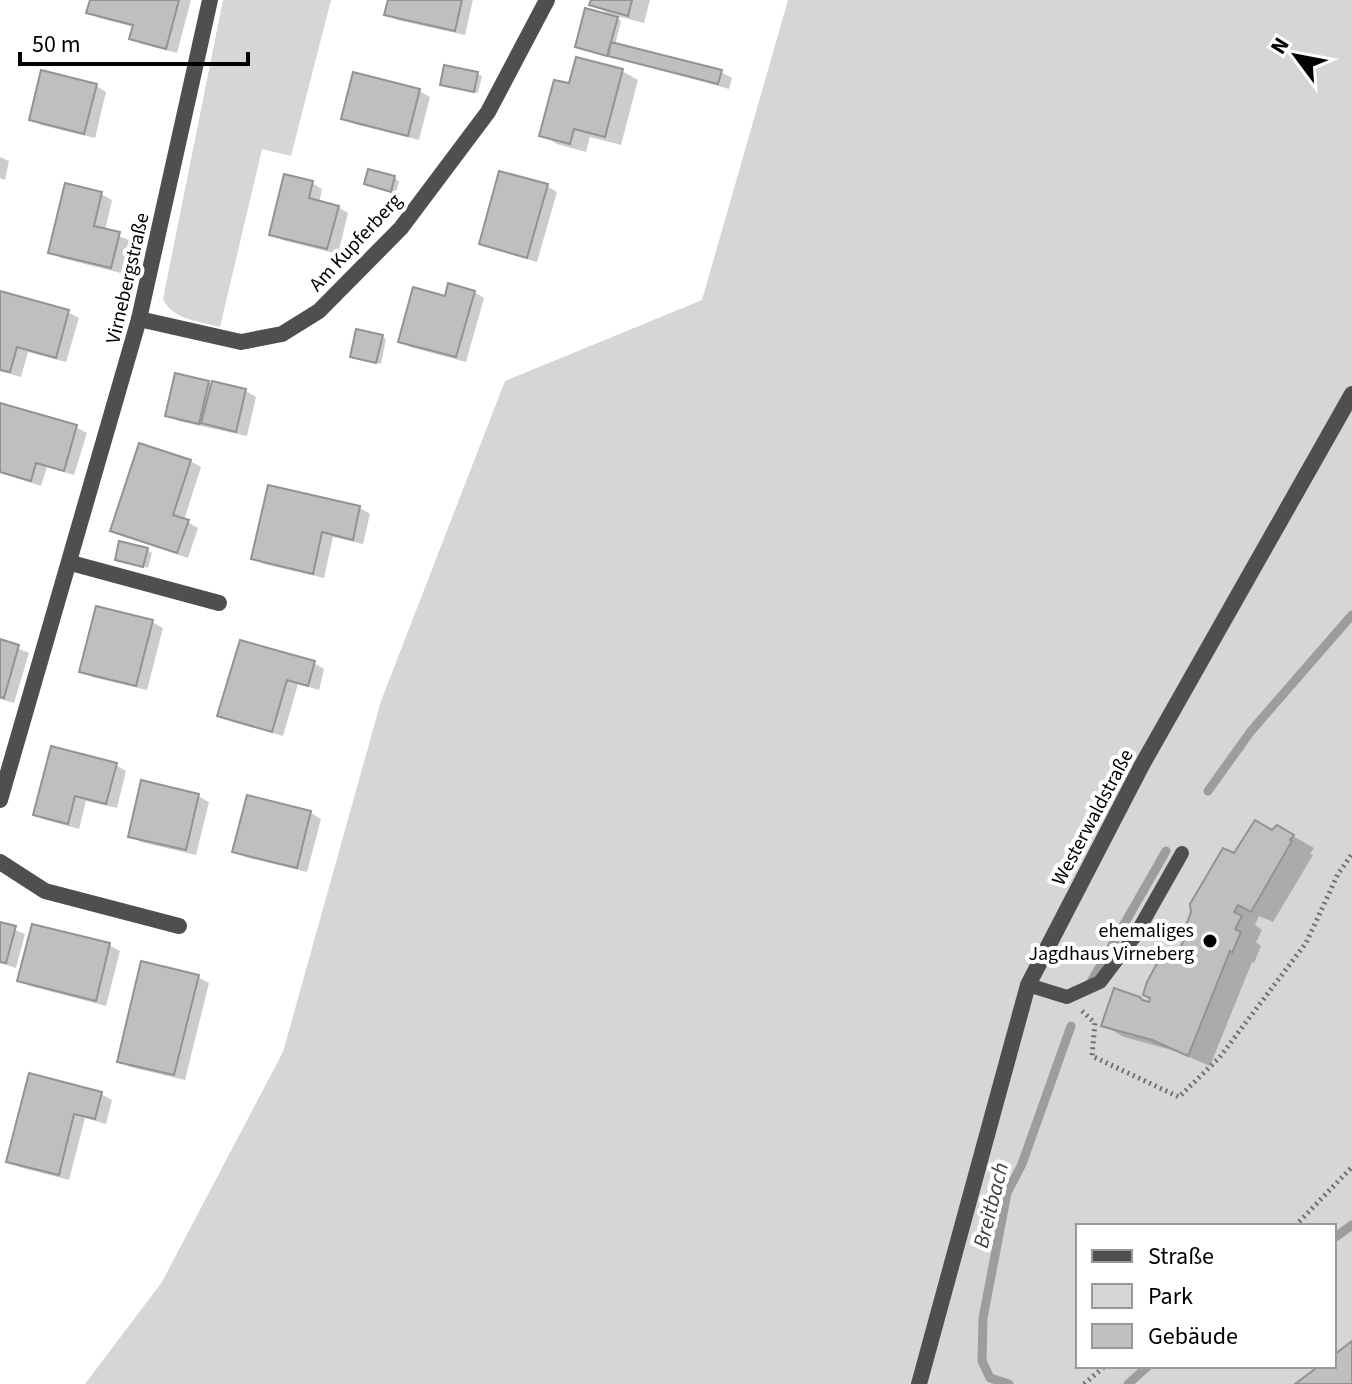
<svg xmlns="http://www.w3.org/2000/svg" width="1352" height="1384" font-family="'Source Sans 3',sans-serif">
<rect width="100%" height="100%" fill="#fff"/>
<!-- green -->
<g fill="#d6d6d6" fill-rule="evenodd">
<path d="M 223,0 L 331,0 L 291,156 L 262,149 L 220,327 C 199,321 173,320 163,299 Z"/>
<path d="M 788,0 L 1352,0 L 1352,1384 L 85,1384 L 162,1282 L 283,1052 L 381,701 L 505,381 L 702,300 ZM 1078,1226 L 1334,1226 L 1334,1366 L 1078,1366 Z"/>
</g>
<!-- shadow -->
<g fill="#0003">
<polygon points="92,0 191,0 177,53 142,44 131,38 134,27 99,18 88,12"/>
<polygon points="390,0 473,0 465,35 397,20 387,14"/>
<polygon points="593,0 650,0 644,23 613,15 621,21 615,45 721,72 732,78 729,89 581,48 612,16 592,4"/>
<polygon points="622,71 638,80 621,145 590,137 586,152 557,144 541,135 570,86"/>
<polygon points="477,74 482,76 478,93 442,84"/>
<polygon points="96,86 106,92 95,138 41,125 31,119"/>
<polygon points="419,91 430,97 419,140 354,124 343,118"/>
<polygon points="0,157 9,161 5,180 0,178"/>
<polygon points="394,178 399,181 396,193 366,183"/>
<polygon points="312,183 322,189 319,203 338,207 348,213 338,254 282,240 271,234"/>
<polygon points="547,186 557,192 537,262 492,249 481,243"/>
<polygon points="101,194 112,200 105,231 129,240 121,273 61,258 51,252"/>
<polygon points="474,292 484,298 466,362 410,347 400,341"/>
<polygon points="0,293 68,312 79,318 66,362 28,352 21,377 0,371"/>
<polygon points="382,337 386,339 381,364 352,356"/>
<polygon points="176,375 246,391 256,397 247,436 178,421 167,415"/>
<polygon points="0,405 76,427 87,433 74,475 47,467 41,486 0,473"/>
<polygon points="190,461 201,467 184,520 198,528 188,558 123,536 112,530"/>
<polygon points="270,488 360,508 370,514 363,544 333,537 324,578 264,564 254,558"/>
<polygon points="147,550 152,553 148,568 117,559"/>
<polygon points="152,622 163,628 147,690 92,677 82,671"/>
<polygon points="0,641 29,653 14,703 0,699"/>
<polygon points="314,663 324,669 319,690 298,684 283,736 230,721 220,715"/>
<polygon points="116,765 126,771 117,808 86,801 79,829 46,820 36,814"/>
<polygon points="198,796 209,802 196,855 141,842 130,836"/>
<polygon points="248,797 311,813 321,819 307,872 245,857 235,851"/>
<polygon points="1273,832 1293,836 1314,848 1310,854 1313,855 1273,922 1259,916 1255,925 1262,930 1256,942 1261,946 1254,963 1252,962 1210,1066 1175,1051 1124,1037 1103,1025 1140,998 1151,1005 1234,856"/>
<polygon points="0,924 25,934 16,968 0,963"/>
<polygon points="109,945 120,951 106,1006 30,986 20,980"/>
<polygon points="198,977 209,983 185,1080 130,1067 120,1061"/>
<polygon points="101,1094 112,1100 106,1124 85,1118 69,1180 19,1167 8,1161"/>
</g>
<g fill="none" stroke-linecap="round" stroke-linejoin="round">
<!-- stream -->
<g stroke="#9d9d9d" stroke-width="9">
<polyline points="1208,791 1251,731 1352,615"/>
<polyline points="1091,982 1166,851"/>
<polyline points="1334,1238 1352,1225"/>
<polyline points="1009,1384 990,1378 982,1361 983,1318 1007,1193 1022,1164 1071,1026"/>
<polyline points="1128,1384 1148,1366"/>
</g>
</g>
<!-- building -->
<g fill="#bfbfbf" stroke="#939393" stroke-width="2">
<polygon points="90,0 179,0 166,49 129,39 133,25 86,13"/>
<polygon points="388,0 462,0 455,31 384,15"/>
<polygon points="591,0 632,0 628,16 589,5"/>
<polygon points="585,8 618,17 607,56 575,47"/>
<polygon points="611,42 722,70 718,84 608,56"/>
<polygon points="576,57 623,69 605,137 574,129 570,144 539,136 554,80 569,83"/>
<polygon points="444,65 478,72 474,92 440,85"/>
<polygon points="41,70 97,84 84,134 29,120"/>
<polygon points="353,72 420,89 408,136 341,119"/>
<polygon points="368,169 395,176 391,192 364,184"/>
<polygon points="499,171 548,184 527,258 479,244"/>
<polygon points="284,174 313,181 309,198 339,206 327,249 269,235"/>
<polygon points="65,183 102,192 94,226 120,232 111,268 48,253"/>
<polygon points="448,283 475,291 456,357 398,342 413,287 445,296"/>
<polygon points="0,291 69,310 56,358 17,347 10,372 0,370"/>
<polygon points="356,329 383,335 376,363 350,357"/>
<polygon points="175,373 209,381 199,424 165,416"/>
<polygon points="212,381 246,389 236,432 201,423"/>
<polygon points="0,403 77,425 64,471 36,463 31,481 0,472"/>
<polygon points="139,443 191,460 173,515 189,520 177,553 110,531"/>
<polygon points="268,485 360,506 353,540 322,532 313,574 251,559"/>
<polygon points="119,541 148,548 143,567 115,560"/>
<polygon points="96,606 153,620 136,686 79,672"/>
<polygon points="0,639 19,645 4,698 0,697"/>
<polygon points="240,640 315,661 308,686 287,680 272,732 217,716"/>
<polygon points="51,746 117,763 106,804 75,796 68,824 33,815"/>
<polygon points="141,780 199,794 186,850 128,837"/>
<polygon points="247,795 311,811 297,868 232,852"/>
<polygon points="1255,820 1272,830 1277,825 1294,835 1290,840 1292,841 1251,912 1238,905 1234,912 1242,916 1235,929 1241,932 1232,953 1230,951 1188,1056 1152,1040 1101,1026 1114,988 1140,997 1142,1000 1149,1002 1150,998 1143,995 1147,982 1162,954 1174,960 1191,926 1187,923 1191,912 1190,904 1223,848 1234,853"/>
<polygon points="0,922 16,926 6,963 0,962"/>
<polygon points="32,924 110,943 96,1001 17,981"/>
<polygon points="141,961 199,975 174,1075 117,1062"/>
<polygon points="29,1073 102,1092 95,1119 74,1114 59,1175 6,1162"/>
<polygon points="1352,1341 1352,1384 1295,1384 1319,1366 1334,1366 1334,1355"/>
</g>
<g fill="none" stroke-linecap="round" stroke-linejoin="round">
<!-- path -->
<g stroke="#717171" stroke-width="5" stroke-dasharray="2 4" stroke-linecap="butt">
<polyline points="1082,1011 1095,1023 1092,1056 1179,1097 1219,1058 1306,943 1338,874 1352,854"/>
<polyline points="1295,1226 1352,1167"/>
<polyline points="1084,1384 1105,1366"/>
</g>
<!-- lane -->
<polyline stroke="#4f4f4f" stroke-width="14" points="1028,985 1067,997 1100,982 1135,936 1182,853"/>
<!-- street -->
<g stroke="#4f4f4f" stroke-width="16">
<polyline points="139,319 241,342 282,334 319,311 401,228 488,112 547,0"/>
<polyline points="71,563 219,603"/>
<polyline points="0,800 139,319 210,0"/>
<polyline points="0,862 45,891 179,926"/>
<polyline points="919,1384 1028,985 1142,765 1352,394"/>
</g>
</g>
<!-- markers -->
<circle fill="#000" stroke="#fff" stroke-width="3" cx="1210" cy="941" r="8"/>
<g text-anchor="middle" stroke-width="8" stroke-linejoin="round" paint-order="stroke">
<!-- street labels -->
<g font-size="20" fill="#000" stroke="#fff">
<text transform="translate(355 242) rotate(-47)" y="7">Am Kupferberg</text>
<text transform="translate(127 278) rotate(-77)" y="7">Virnebergstraße</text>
<text transform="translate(1092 817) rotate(-62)" y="7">Westerwaldstraße</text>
</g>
<!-- poi labels -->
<g font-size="20" fill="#000" stroke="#fff" text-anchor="end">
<text x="1194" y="937">ehemaliges<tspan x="1194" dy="23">Jagdhaus Virneberg</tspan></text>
</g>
<!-- water labels -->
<g font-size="22" font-style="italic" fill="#3e3e3e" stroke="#fff">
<text transform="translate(990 1205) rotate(-76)" y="8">Breitbach</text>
</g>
</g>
<!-- legend -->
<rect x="1076" y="1224" width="260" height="144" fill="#ffffff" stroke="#999999" stroke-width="2"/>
<rect x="1092" y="1250" width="40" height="12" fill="#4f4f4f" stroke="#999999" stroke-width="2"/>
<text x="1148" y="1264" font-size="24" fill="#000000">Straße</text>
<rect x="1092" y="1284" width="40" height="24" fill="#d6d6d6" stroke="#999999" stroke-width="2"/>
<text x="1148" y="1304" font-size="24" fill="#000000">Park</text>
<rect x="1092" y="1324" width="40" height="24" fill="#bfbfbf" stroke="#999999" stroke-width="2"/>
<text x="1148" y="1344" font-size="24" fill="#000000">Gebäude</text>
<!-- north arrow -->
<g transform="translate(1296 56) rotate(302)" stroke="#ffffff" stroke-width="6" paint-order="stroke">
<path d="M0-6L14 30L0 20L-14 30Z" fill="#000000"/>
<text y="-12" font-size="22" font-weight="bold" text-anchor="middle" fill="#000000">N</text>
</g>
<!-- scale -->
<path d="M20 52v12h228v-12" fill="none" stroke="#000000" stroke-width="4"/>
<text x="32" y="52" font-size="24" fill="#000000" stroke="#ffffff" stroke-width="6" paint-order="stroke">50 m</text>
</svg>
